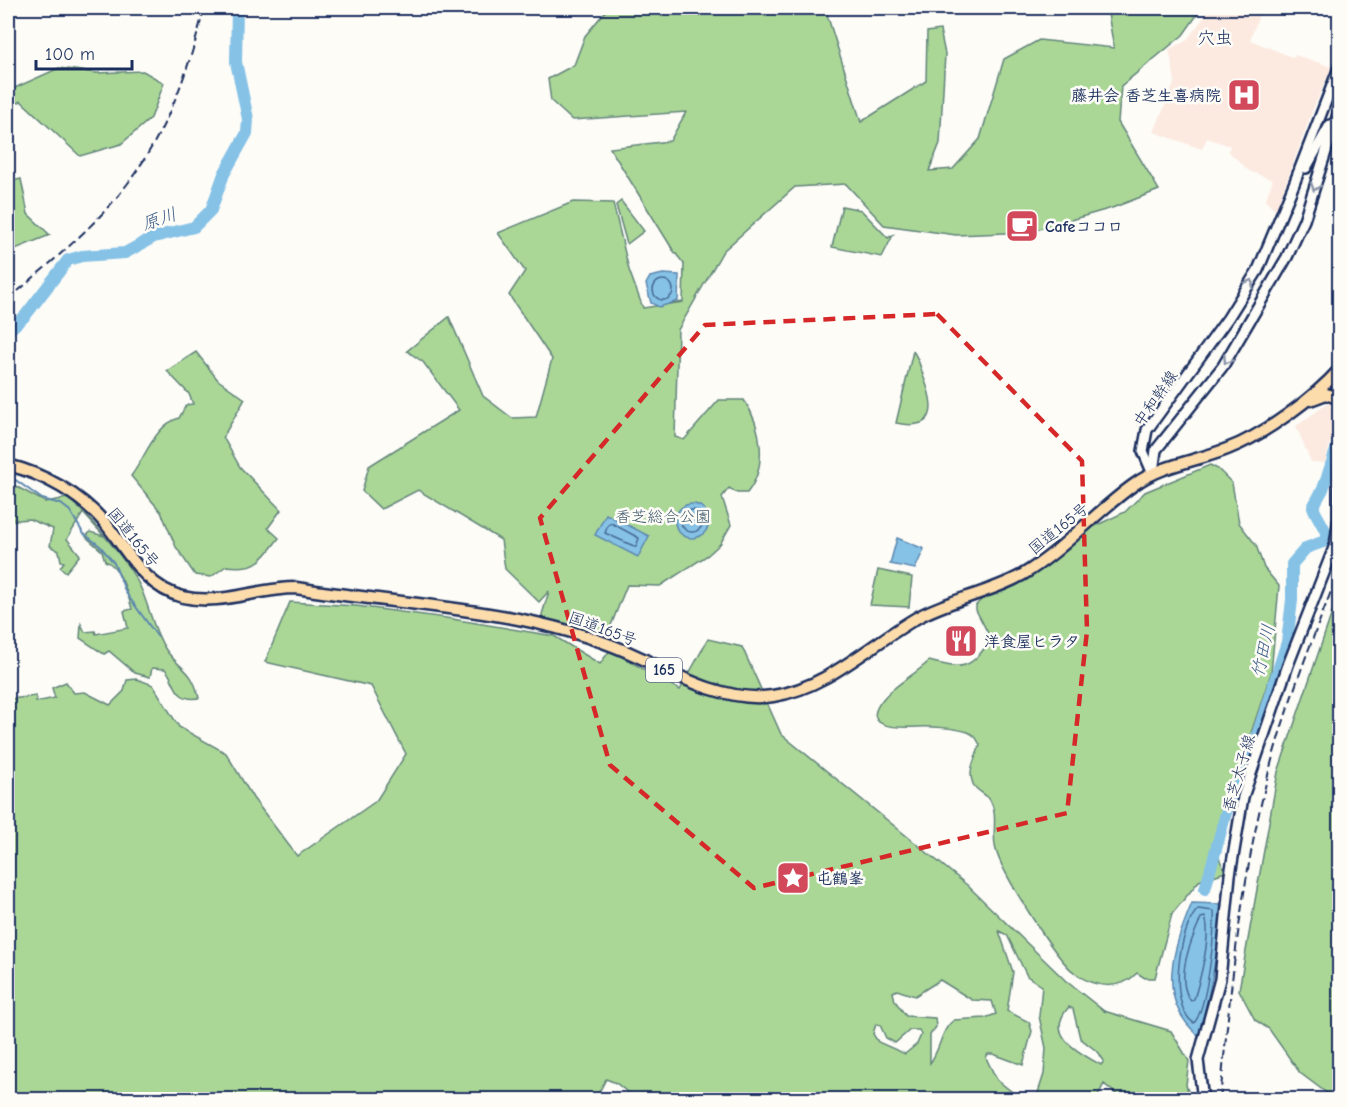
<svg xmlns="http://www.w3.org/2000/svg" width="1347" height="1107" font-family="'Comic Neue','Klee One',sans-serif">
<rect width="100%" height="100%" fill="#fdfcf7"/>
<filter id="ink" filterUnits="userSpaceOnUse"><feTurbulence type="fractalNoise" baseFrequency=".0167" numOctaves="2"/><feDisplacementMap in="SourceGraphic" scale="12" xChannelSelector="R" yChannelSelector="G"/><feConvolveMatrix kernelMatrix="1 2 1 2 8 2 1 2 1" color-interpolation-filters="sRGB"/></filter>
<g filter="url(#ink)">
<!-- built -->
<g fill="#fceae1">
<polygon points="1211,8 1238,8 1259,15 1250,40 1294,58 1295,55 1332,67 1313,109 1276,210 1265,201 1273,180 1249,171 1228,151 1230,146 1207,138 1202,149 1154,132 1175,81 1169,49 1186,41"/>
<polygon points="1330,402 1334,430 1325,463 1311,462 1296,426"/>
</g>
<!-- green -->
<g fill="#aad796" stroke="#62837a" stroke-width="1.5" fill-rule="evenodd">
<path d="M 608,8 L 825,8 L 861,122 L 926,81 L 927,32 L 940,30 L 945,54 L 940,143 L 929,171 L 953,169 L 980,139 L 1004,59 L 1039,40 L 1114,48 L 1107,8 L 1202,8 L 1183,35 L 1121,86 L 1118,122 L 1159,190 L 1112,208 L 1029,232 L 956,235 L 884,225 L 846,184 L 795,187 L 723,251 L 678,330 L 675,437 L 684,440 L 719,400 L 744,400 C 762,427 768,467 747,493 L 737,493 L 729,488 L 722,497 L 731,525 L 720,544 L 708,555 L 660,586 L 627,585 L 606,638 L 541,618 L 549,591 L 539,602 L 505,569 L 501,540 L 418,490 L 381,509 L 362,491 L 369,466 L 459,410 L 423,362 L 407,351 L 449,317 L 483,396 L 512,418 L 536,417 L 552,359 L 509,295 L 525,271 L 498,233 L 573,202 L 613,203 L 629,270 L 643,308 L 683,302 L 684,264 L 673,250 L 610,148 L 670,141 L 686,112 L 572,120 L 551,101 L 548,79 L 574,65 L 585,36 Z"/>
<polygon points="59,68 97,73 143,71 164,83 151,118 121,144 80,156 21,101 8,108 8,91"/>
<polygon points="21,179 28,214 50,235 8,252 8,182"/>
<polygon points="621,201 644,231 627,244 616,205"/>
<polygon points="842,206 861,210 888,238 893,235 882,257 832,247"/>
<path d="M 913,351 C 919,359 921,369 924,378 C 936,409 936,431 896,423 Z"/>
<path d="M 196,352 L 218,380 L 245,399 L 223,437 L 240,467 L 281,510 L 268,528 L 279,538 C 261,561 257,570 226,566 L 211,577 L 195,575 L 176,547 L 161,512 L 131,476 C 146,456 155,425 179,418 L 186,405 L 193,404 L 189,394 L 167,371 Z"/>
<path d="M 1210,465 L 1218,469 L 1232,483 L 1239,523 L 1256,545 L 1264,568 L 1279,586 L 1271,673 L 1242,760 L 1217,853 L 1225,872 L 1199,881 L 1172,914 L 1155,978 L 1145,978 L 1137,973 C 1120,991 1094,988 1075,973 C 1056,960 1002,873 996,850 C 991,834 999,816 990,800 C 986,794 976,791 973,784 C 967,770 976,758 980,745 C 977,739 975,735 968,732 C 954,728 931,726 917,727 C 900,728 858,729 883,699 C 895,684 915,675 929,661 C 963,670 970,670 991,639 L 976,610 L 976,605 L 983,598 L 1047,564 L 1091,528 L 1125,512 L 1145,492 Z"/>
<path d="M 8,482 L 45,502 L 68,498 C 90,517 131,564 142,591 C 150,610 154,632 166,650 C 181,671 192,668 199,698 C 173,702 176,680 165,669 L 152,668 L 150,677 L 135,673 L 109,651 L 104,654 L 80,638 L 81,624 L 85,632 L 95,631 L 96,634 L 128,628 L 124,611 L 132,609 C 128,595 120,565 105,561 L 102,551 L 86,537 L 90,532 L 104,536 L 83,513 L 67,539 L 80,555 L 66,572 L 60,567 L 64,562 L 61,561 L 59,551 L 50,546 L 53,529 L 29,519 L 8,521 Z"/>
<polygon points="878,570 912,577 909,607 870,605"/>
<polygon points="1339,592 1340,1099 1336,1100 1300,1073 1269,1029 1255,1020 1239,990 1278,772"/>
<path d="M 290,602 L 356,606 L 446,618 L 554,636 L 600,664 L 610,650 L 680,690 L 708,639 L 742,647 L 781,734 L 967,885 L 1066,981 L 1104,1011 L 1171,1031 L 1189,1061 L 1186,1085 L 1191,1099 L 1122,1099 L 1104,1084 L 1096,1099 L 1036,1099 L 1044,1074 L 1046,1048 L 1039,1016 L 1042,986 L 1027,976 L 1007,935 L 999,931 L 1013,972 L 1007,1011 L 1029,1022 L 1032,1031 L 1023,1065 L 993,1054 L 988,1054 L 986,1058 L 997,1080 L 1021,1099 L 636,1099 L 616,1083 L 606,1079 L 595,1100 L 8,1099 L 8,705 L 10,699 L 36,696 L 36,702 L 55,698 L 52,688 L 66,682 L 74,693 L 85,692 L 110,705 L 124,691 L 127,680 L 137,679 L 153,685 L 179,727 L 226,753 L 253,798 L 297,856 L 376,801 L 406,754 L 371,686 L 265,662 ZM 940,980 L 972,1000 L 992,1001 L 996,1014 L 985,1018 L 954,1020 C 941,1029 941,1048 930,1063 L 930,1035 L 936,1027 L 935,1018 L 906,1016 L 895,1001 L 893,992 L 897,990 L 915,996 ZM 1069,1007 L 1073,1009 L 1080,1038 L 1099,1053 L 1104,1061 L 1101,1065 C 1080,1053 1043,1035 1069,1007 ZM 876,1024 L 880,1025 L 886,1038 L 895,1043 L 910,1030 L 919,1030 L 921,1035 L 917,1044 L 905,1054 L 878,1042 L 873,1034 Z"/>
</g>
<!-- water -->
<g fill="#86c2e6" stroke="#5b87b0" stroke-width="1.5">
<polygon points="663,274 679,275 678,301 659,307 651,303 646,284 650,277"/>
<circle cx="692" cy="521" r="17"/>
<polygon points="606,514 649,536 638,557 595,535"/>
<polygon points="897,538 924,549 915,569 890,564"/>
<path d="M 1192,903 L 1221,904 C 1219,951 1210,990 1199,1036 C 1155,999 1173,949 1192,903 Z"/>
</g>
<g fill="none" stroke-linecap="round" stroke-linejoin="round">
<!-- shore -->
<g stroke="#466a94" stroke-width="1.5">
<circle cx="663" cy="290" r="10"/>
<circle cx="692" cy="521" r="11"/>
<polygon points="611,523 639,538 636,547 605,533 608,525"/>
<path d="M 1198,909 L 1214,911 C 1215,933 1207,1009 1194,1023 C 1167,1006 1179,928 1198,909 Z"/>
<path d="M 1205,917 C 1212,935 1200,980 1194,999 L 1191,1001 C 1174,980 1191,940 1201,918 Z"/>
</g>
<!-- stream -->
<polyline stroke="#5b87b0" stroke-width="2" points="8,477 17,481 42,499 61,504 70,511 83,533 100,546 114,563 126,593 157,636"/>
<!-- river -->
<g stroke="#86c2e6" stroke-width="12">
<polyline points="8,331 25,316 68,260 82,256 125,253 154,237 194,227 211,210 224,174 247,133 248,119 236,62 237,8"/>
<path d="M 1205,889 L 1229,802 L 1247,767 L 1287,642 L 1292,600 L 1292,564 L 1306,548 L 1328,540 C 1327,529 1317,518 1313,507 L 1323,489 L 1340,438"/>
</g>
<defs>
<g id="secondary">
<polyline points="1306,168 1330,125"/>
<polyline points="1153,472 1156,450 1223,366 1287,257 1304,220 1340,108"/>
<polyline points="1153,474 1143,451 1147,430 1228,318 1258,270 1294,184 1340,65"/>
<polyline points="1203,1100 1198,1060 1220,979 1230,875 1243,797 1288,665 1335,545 1339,517 1340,463"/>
</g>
<g id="trunk">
<polyline points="1310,400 1326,394 1340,399"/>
<path d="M 8,465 C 44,474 80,494 105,523 C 128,551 144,587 183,597 C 220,606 258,588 296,588 C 412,607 533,607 641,658 C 680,677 728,703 773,696 C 828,688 873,642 920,616 C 952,599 990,593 1022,575 C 1064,550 1095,512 1135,484 C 1161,465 1197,461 1227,449 C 1264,435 1313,399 1340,369"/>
</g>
</defs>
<!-- secondary casing -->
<use href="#secondary" stroke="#1b2f5e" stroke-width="14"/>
<!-- trunk casing -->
<use href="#trunk" stroke="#1b2f5e" stroke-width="15"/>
<!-- secondary -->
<use href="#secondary" stroke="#fdfcf7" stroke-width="9"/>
<!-- trunk -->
<use href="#trunk" stroke="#fddcac" stroke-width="10"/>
<!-- rail -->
<g stroke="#1b2f5e" stroke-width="2" stroke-dasharray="9 4.5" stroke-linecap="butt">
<path d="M 8,300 C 39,272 73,245 102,214 C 157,156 186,84 204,8"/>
<path d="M 1220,1100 C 1230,991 1241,881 1268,775 C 1286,705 1313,637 1340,569"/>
</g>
</g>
<!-- one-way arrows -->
<defs><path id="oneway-chevron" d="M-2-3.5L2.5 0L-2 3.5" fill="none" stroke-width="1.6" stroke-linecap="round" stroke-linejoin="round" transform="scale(1.5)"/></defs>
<g stroke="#8c96aa">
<use href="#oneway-chevron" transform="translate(1315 187) rotate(108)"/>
<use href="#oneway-chevron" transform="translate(1250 283) rotate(-59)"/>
<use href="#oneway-chevron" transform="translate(1227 360) rotate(124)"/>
</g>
</g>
<!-- marked area -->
<path fill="none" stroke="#d62828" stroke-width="4.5" stroke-dasharray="12 8" stroke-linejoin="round" d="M 937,314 L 1082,461 L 1087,631 L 1067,813 L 754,888 L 610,765 L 540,518 L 705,325 Z"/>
<!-- icons -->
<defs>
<symbol id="hospital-square" viewBox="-11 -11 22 22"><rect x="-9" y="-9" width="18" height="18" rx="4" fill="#d1495b" stroke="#fdfcf7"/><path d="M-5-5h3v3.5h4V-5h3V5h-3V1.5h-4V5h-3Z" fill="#fff"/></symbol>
<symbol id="cafe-square" viewBox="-11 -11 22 22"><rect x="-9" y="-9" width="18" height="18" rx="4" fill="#d1495b" stroke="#fdfcf7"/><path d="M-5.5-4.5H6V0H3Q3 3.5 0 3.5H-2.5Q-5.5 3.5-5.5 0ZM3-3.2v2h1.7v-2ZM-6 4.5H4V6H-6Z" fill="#fff"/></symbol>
<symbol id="restaurant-square" viewBox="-11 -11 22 22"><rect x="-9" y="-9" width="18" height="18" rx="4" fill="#d1495b" stroke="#fdfcf7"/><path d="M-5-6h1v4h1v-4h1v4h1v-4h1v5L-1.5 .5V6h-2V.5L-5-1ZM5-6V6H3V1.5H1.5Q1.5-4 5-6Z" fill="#fff"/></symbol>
<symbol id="sight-square" viewBox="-11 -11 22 22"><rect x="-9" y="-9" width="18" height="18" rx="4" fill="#d1495b" stroke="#fdfcf7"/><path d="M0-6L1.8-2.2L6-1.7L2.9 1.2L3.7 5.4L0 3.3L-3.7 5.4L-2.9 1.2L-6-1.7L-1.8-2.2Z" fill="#fff"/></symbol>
</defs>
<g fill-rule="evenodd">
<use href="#hospital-square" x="1225" y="76" width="38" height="38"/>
<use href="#cafe-square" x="1003" y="207" width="38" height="38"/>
<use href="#restaurant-square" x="942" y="622" width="38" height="38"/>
<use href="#sight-square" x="774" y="859" width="38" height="38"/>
</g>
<g text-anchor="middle" stroke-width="5" stroke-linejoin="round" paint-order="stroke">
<!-- shield labels -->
<rect fill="#fdfcf7" stroke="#5f6c8c" stroke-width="1.5" x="646" y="658" width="36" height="24" rx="4.5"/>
<g font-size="15" font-weight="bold" fill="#1b2f5e">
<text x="664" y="675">165</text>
</g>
<!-- poi labels -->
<g font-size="16" font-weight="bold" fill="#1b2f5e" stroke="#fdfcf7" text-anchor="start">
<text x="1221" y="101" text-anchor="end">藤井会 香芝生喜病院</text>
<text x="1045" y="232">Cafeココロ</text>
<text x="984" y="647">洋食屋ヒラタ</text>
<text x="816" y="884">屯鶴峯</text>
</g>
<!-- street labels -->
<g font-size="16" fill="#1b2f5e" stroke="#fdfcf7">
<text transform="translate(1155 398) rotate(-55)" y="6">中和幹線</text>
<text transform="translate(1058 528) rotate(-39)" y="6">国道165号</text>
<text transform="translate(134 537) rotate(51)" y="6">国道165号</text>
<text transform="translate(603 628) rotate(20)" y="6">国道165号</text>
<text transform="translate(1238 773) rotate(-74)" y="6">香芝太子線</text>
</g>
<!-- park labels -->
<g font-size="16" fill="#3f596c" stroke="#fdfcf7">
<text x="663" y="522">香芝総合公園</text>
</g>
<!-- neighbourhood labels -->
<g font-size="18" fill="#1b2f5e" stroke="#fdfcf7">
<text x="1215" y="44">穴虫</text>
</g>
<!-- water labels -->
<g font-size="18" font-style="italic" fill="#3b5b87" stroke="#fdfcf7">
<text transform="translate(159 219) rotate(-19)" y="6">原川</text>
<text transform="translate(1263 651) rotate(-77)" y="6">竹田川</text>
</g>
</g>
<!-- margin -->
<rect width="1347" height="1107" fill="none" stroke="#fdfcf7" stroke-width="30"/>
<rect x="15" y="15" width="1317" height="1077" fill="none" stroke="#1b2f5e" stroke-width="2" filter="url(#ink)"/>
<!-- scale -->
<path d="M36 60v9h96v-9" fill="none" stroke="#1b2f5e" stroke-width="3"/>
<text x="45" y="60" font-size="18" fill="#1b2f5e" stroke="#fdfcf7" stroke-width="4.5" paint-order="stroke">100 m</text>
</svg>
